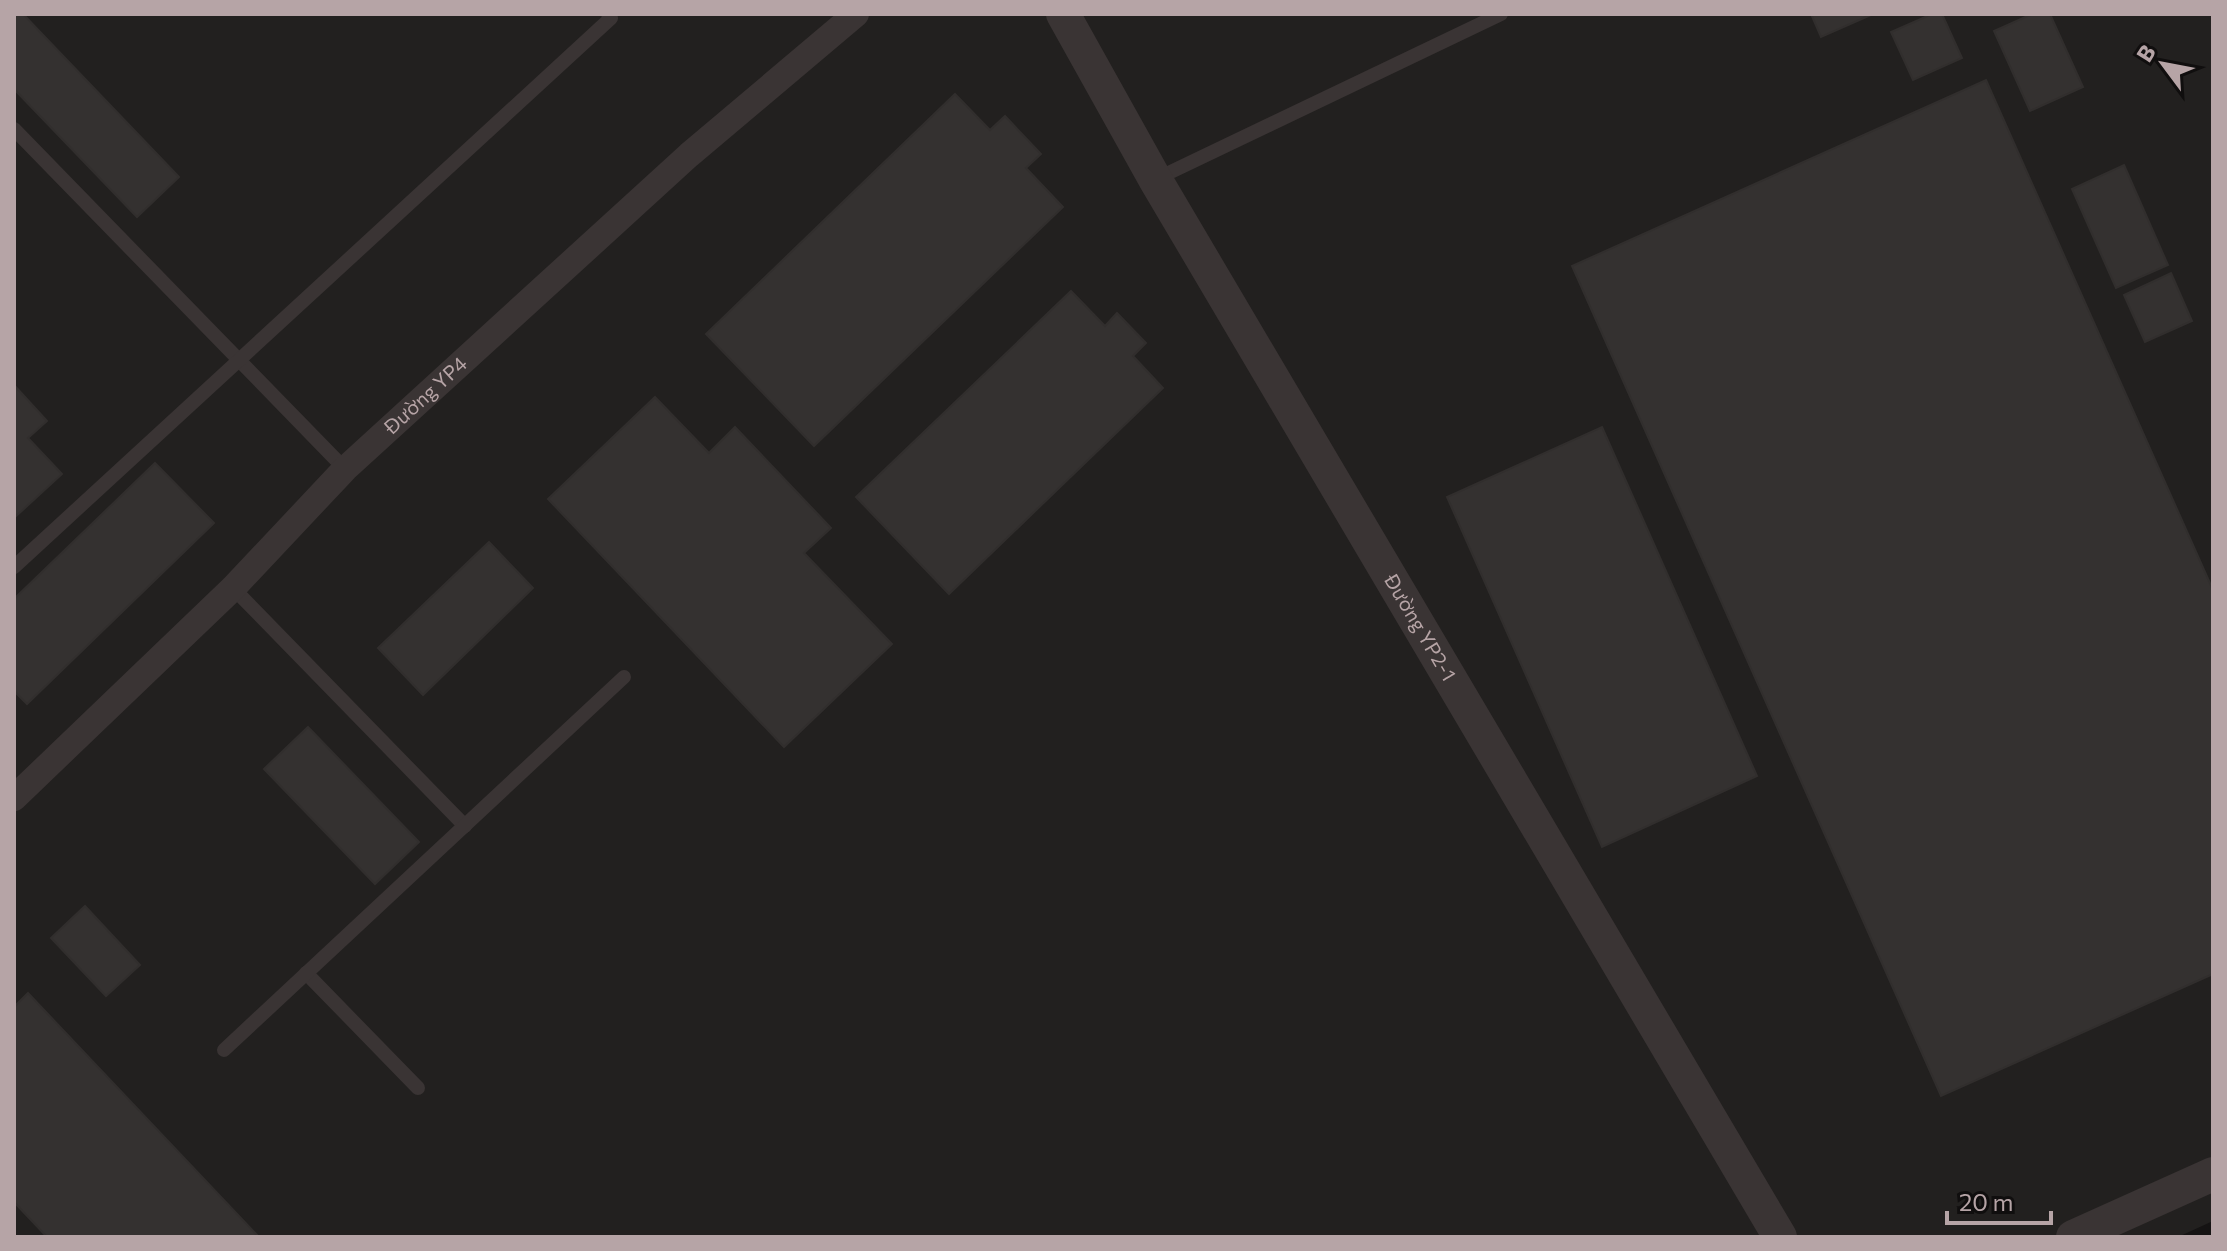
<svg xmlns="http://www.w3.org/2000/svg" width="2227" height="1251" font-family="Commissioner,sans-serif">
<rect width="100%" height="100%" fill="#151313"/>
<!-- built -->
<polygon fill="#22201f" points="14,14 2213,14 2213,1221 2178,1237 14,1237"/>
<!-- building -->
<g fill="#343130" stroke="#312e2d" stroke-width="2">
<polygon points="14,14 23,14 179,177 137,217 14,89"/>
<polygon points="1811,14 1873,14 1821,37"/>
<polygon points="1932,14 1942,14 1962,58 1913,80 1891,32"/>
<polygon points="2032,14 2050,14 2083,87 2030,111 1994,31"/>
<polygon points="1986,80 2213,590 2213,974 1941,1096 1572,266"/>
<polygon points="955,94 990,130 1005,116 1041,154 1026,168 1063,207 814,446 706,334"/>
<polygon points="2124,165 2168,265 2116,288 2072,189"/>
<polygon points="2171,273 2192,321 2145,342 2124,295"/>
<polygon points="1071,291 1105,326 1117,313 1146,343 1133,356 1163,388 949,594 856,497"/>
<polygon points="14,385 47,421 28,438 62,474 14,518"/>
<polygon points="655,397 709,453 735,427 831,528 804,553 892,644 784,747 548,499"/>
<polygon points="1602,427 1757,776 1602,847 1447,497"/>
<polygon points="155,463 214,523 27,704 14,691 14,599"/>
<polygon points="489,542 533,588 423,695 378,648"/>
<polygon points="308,727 419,842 375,884 264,769"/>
<polygon points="85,906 140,965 106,996 51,938"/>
<polygon points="28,993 259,1237 47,1237 14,1202 14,1007"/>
</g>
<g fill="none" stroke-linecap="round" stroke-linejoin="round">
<!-- service -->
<g stroke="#3a3434" stroke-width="14">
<polyline points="14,129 345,469"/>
<polyline points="1156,179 1501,14"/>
<polyline points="14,567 611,18 608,14"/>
<polyline points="233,588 465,826"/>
<polyline points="306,973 418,1088"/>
<polyline points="224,1050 624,677"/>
</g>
<!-- minor -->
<path stroke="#3a3434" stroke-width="26" id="s1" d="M 14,798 L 233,588 L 345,469 L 689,155 L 856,14"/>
<!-- tertiary -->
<g stroke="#3a3434" stroke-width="34">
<path id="s2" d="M 1063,14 L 1155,179 L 1780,1237"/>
<polyline points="2073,1237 2213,1174"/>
</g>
</g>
<g text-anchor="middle" stroke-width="8" stroke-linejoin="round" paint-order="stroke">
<!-- street labels -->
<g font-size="20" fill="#b6a4a6" stroke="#100e0e">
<text dy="7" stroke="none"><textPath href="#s1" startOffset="576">Đường YP4</textPath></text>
<text dy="7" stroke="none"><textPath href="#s2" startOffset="710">Đường YP2-1</textPath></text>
</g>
</g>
<!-- border -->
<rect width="2227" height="1251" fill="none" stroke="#b6a4a6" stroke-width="32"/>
<!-- north arrow -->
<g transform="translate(2163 64) rotate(302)" stroke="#100e0e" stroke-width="6" paint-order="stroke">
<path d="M0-6L14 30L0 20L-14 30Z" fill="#b6a4a6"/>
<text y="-12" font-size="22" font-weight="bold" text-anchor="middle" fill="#b6a4a6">B</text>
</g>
<!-- scale -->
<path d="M1947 1211v12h104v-12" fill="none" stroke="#b6a4a6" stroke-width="4"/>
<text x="1959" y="1211" font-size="24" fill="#b6a4a6" stroke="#100e0e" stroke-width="6" paint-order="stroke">20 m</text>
</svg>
